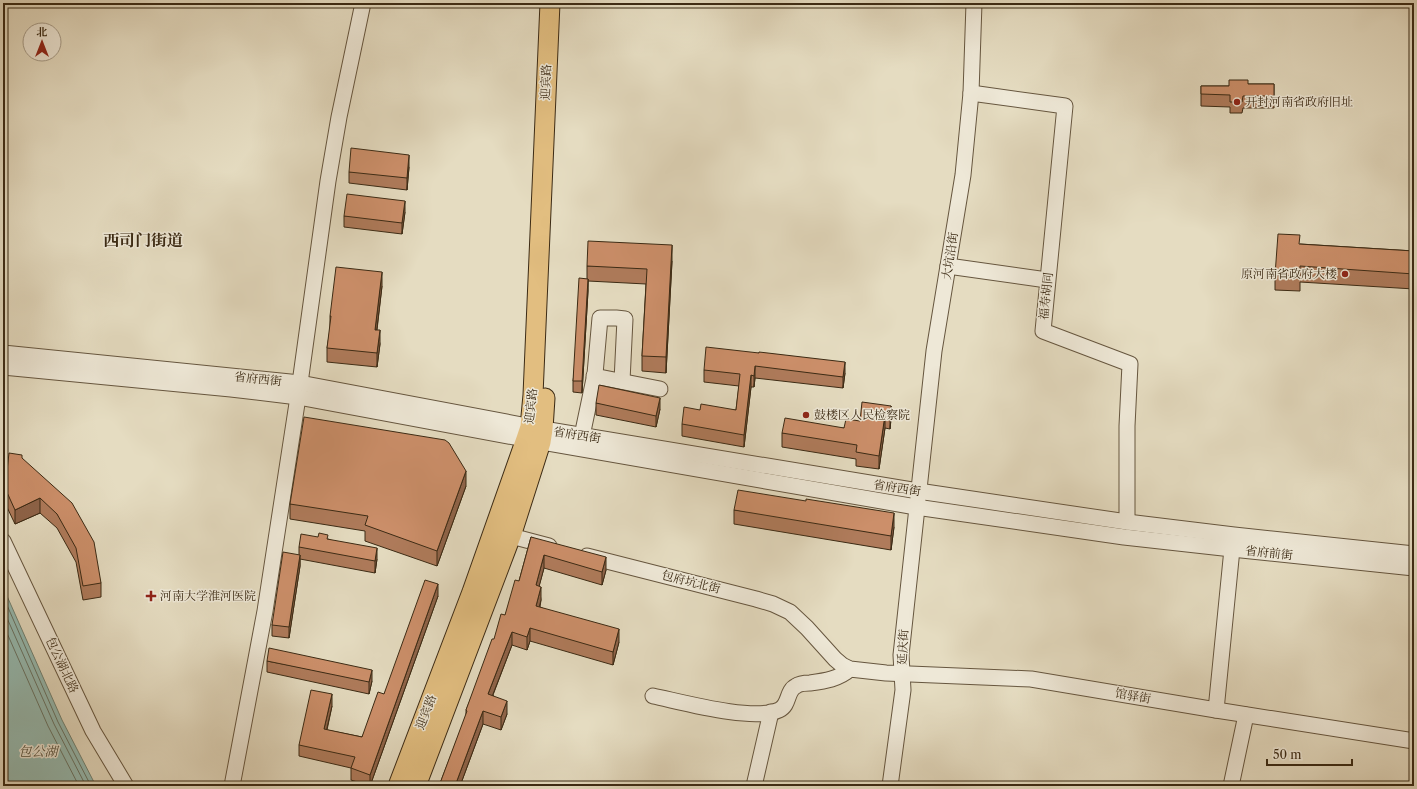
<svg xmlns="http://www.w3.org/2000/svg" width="1417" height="789" font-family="'Libre Caslon Text','Noto Serif SC',serif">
<rect width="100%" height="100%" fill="#e5dcc1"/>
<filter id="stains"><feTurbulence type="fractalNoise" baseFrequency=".005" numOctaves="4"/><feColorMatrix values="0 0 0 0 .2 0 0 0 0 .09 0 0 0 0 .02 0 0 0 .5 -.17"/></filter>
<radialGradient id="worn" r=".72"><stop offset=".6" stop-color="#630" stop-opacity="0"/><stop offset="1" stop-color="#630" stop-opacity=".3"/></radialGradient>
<!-- water -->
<polygon fill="#96bcb3" stroke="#728273" points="3,587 62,720 96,786 3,786"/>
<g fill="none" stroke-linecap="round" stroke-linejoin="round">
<!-- shore -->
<g stroke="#687364" stroke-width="1">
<polyline points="3,596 58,722 91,786"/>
<polyline points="3,609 54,724 86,786"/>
<polyline points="3,624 48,726 79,786"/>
</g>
<defs>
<g id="minor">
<polyline points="971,93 1065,106 1043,331 1130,364 1127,426 1127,522"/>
<polyline points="948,266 1047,280"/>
<polyline points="3,353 300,383 543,429 918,491 1127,522 1234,535 1414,554"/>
<polyline points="3,367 231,389 298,397 541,442 916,507 1124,537 1232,549 1414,568"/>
<polyline points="594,376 660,389"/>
<polyline points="300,383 328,181 339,117 363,3"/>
<polyline points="582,436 595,374 600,318 616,318 625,319 622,381"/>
<polyline points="511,536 549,546"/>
<polyline points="3,541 93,731 126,786"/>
<polyline points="587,556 756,599 773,604 790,612 807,628 835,659 842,665 850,669 886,673 1031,679 1216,710 1414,741"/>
<path d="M 653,696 C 682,702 753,722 779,710 C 790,705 786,691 796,686 C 800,683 806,683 810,683 C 825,681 839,679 850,669"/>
<polyline points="1216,710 1232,549"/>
<polyline points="232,786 265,611 298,397"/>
<polyline points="754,786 771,712"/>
<polyline points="890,786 903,690 901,655 934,351 963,175 971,93 974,3"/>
<polyline points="1231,786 1246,715"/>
</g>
<g id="major">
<polyline points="398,786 472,592 526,439 530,427 533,395 550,3"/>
<polyline points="416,786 511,536 541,442 543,429 545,398"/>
</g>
</defs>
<!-- minor casing -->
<use href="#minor" stroke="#66563f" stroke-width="17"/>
<!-- major casing -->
<use href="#major" stroke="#3b2a14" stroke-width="21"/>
<!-- minor -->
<use href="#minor" stroke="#eee8d7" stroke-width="15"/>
<!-- major -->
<use href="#major" stroke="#e2be80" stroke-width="19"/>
</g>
<!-- wall -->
<g fill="#af7b5b" stroke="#3b2a14">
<polygon points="1248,84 1274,84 1274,108 1243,108 1242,113 1230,113 1230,107 1201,106 1201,86 1229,86"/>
<polygon points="409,167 407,190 349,183 349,172"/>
<polygon points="405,212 402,234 344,227 344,216"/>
<polygon points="1300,244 1414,251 1414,289 1300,282 1300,291 1275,290 1275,275"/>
<polygon points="672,261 666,373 642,371 642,356 646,284 588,281 588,291 582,393 573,392 573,381 587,279 587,266"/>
<polygon points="382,286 377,330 380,344 377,367 327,362 327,348 330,330 330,316"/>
<polygon points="759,353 845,373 843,388 755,378 754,387 751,387 744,447 682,436 682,424 700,410 736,410 739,386 704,382 704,370"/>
<polygon points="596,403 660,409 656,427 596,415"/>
<polygon points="891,406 891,419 890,429 885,428 879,469 856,466 856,459 782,447 782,433 844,428"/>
<polygon points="22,458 101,583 101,597 83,600 76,562 57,528 40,513 15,524 5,503 5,488"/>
<polygon points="466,486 437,566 365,541 365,531 290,519 290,504"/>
<polygon points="734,510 894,527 891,550 734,524"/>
<polygon points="531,537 606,570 602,585 544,568 539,586 541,600 540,607 619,642 613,665 530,641 527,650 512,645 493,695 507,714 501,730 483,724 460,786 439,786 466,716 466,710 519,581"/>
<polygon points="328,539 377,559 375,573 300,559 300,566 289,638 272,636 272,625 299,555 299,547"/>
<polygon points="438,596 370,786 351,780 351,768 299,756 299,745 332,706 327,730 362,737 384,694"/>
<polygon points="267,661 372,681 369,694 267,672"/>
</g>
<!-- shaded-wall -->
<g fill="#8f644a" stroke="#3b2a14">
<polygon points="409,155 409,167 407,190 407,178"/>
<polygon points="405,201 405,212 402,234 402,223"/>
<polygon points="672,245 672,261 666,373 666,357"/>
<polygon points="382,272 382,286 375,344 375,330"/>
<polygon points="588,279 588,291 582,393 582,381"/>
<polygon points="380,330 380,344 377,367 377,353"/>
<polygon points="845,362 845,373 843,388 843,377"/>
<polygon points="755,366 755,378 754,387 754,376"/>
<polygon points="751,375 751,387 744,447 744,435"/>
<polygon points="660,398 660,409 656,427 656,416"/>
<polygon points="891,406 891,419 890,429 890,416"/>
<polygon points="885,415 885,428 879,469 879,456"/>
<polygon points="466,471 466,486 437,566 437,551"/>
<polygon points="40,498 40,513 15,524 15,510"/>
<polygon points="894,513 894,527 891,550 891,536"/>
<polygon points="377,548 377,559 375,573 375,561"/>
<polygon points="300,555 300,566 289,638 289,627"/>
<polygon points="544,555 544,568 536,598 536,585"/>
<polygon points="606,557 606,570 602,585 602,572"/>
<polygon points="438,584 438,596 370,786 370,775"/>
<polygon points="541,587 541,600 536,619 536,606"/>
<polygon points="530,628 530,641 527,650 527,637"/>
<polygon points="619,629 619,642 613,665 613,652"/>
<polygon points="512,632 512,645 488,707 488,694"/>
<polygon points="372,670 372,681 369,694 369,682"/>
<polygon points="332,694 332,706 324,741 324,729"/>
<polygon points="507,701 507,714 501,730 501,717"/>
<polygon points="483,711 483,724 460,786 455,786"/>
</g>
<!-- building -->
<g fill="#cc8f6a" stroke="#3b2a14">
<polygon points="1229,80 1248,80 1248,84 1274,84 1274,96 1243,96 1242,102 1230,102 1230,95 1201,94 1201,86 1229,86"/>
<polygon points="351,148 409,155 407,178 349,172"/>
<polygon points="347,194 405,201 402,223 344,216"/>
<polygon points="1278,234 1300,235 1299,244 1414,251 1414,274 1300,266 1300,276 1275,275"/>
<polygon points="588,241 672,245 666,357 642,356 647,269 587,266"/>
<polygon points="336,267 382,272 375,330 380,330 377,353 327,348 331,316 330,316"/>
<polygon points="579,278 588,279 582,381 573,381"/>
<polygon points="706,347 759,353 759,352 845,362 843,377 755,366 754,376 751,375 744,435 682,424 684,407 700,410 701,404 736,410 740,374 704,370"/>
<polygon points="599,385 660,398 656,416 596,403"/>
<polygon points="862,402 891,406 890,416 885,415 879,456 856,452 857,445 782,433 785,418 844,428 846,419 860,421"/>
<polygon points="304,417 445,440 449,443 466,471 437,551 365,525 368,516 290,504"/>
<polygon points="9,453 22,455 22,458 72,503 94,542 101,583 83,586 76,548 57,514 40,498 15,510 5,488"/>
<polygon points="738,490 806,501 806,499 894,513 891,536 734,510"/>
<polygon points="319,533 328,535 327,539 377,548 375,561 299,547 301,534 318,537"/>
<polygon points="531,537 606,557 602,572 544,555 536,585 541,587 536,606 619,629 613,652 530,628 527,637 512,632 488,694 507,701 501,717 483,711 455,786 439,786 467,711 466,710 492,639 494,639 501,614 505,615 515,580 519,581"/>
<polygon points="283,552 300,555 289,627 272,625"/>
<polygon points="425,580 438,584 370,775 351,768 355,757 299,745 311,690 332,694 324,729 362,737 378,692 384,694"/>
<polygon points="269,648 372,670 369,682 267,661"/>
</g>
<!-- markers -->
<g fill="#8f2418" stroke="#eee8d7" stroke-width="1.5">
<circle cx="1237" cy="102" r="4"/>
<circle cx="1345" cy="274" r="4"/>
<circle cx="806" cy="415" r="4"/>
<path d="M149 590h4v4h4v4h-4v4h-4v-4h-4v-4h4z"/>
</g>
<g text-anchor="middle" stroke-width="3" stroke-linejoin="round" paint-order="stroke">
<!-- street labels -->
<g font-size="12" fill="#3b2a14" stroke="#eee8d7">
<text transform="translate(546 82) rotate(-88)" y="4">迎宾路</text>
<text transform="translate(950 256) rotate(-81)" y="4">大坑沿街</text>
<text transform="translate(1046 296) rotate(-84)" y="4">福寿胡同</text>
<text transform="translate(258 379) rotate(6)" y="4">省府西街</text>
<text transform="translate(531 406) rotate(-84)" y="4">迎宾路</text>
<text transform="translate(577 435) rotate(9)" y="4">省府西街</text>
<text transform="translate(897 488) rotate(9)" y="4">省府西街</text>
<text transform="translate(1269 553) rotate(6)" y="4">省府前街</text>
<text transform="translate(691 582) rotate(14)" y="4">包府坑北街</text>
<text transform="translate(903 647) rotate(-87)" y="4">延庆街</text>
<text transform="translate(62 665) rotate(65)" y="4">包公湖北路</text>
<text transform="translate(1133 696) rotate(10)" y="4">馆驿街</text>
<text transform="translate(426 712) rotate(-69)" y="4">迎宾路</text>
</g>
<!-- poi labels -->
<g font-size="12" fill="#3b2a14" stroke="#eee8d7" text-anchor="start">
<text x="1245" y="106">开封河南省政府旧址</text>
<text x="1337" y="278" text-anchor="end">原河南省政府大楼</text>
<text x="814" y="419">鼓楼区人民检察院</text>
<text x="160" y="600">河南大学淮河医院</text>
</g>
<!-- water labels -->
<g font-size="13" font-style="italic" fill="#524e3c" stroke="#eee8d7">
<text x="38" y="756">包公湖</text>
</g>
<!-- district labels -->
<g font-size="16" font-weight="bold" fill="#3b2a14" stroke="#eee8d7">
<text x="143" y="246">西司门街道</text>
</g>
</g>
<!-- margin -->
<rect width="1417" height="789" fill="none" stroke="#e5dcc1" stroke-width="16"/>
<rect x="4" y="4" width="1409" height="781" fill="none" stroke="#3b2a14" stroke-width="2"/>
<rect x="8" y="8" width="1401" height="773" fill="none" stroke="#3b2a14"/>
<!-- north arrow -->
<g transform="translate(42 42)"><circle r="19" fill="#eee8d7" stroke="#a69c89"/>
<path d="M0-3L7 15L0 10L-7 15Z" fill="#8f2418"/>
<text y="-6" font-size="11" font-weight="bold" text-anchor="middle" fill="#3b2a14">北</text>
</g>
<!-- scale -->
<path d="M1267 759v6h85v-6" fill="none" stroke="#3b2a14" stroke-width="2"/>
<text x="1273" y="759" font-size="12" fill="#3b2a14" stroke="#eee8d7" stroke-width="3" paint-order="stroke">50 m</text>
<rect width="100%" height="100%" filter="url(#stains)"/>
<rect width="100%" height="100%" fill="url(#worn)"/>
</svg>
